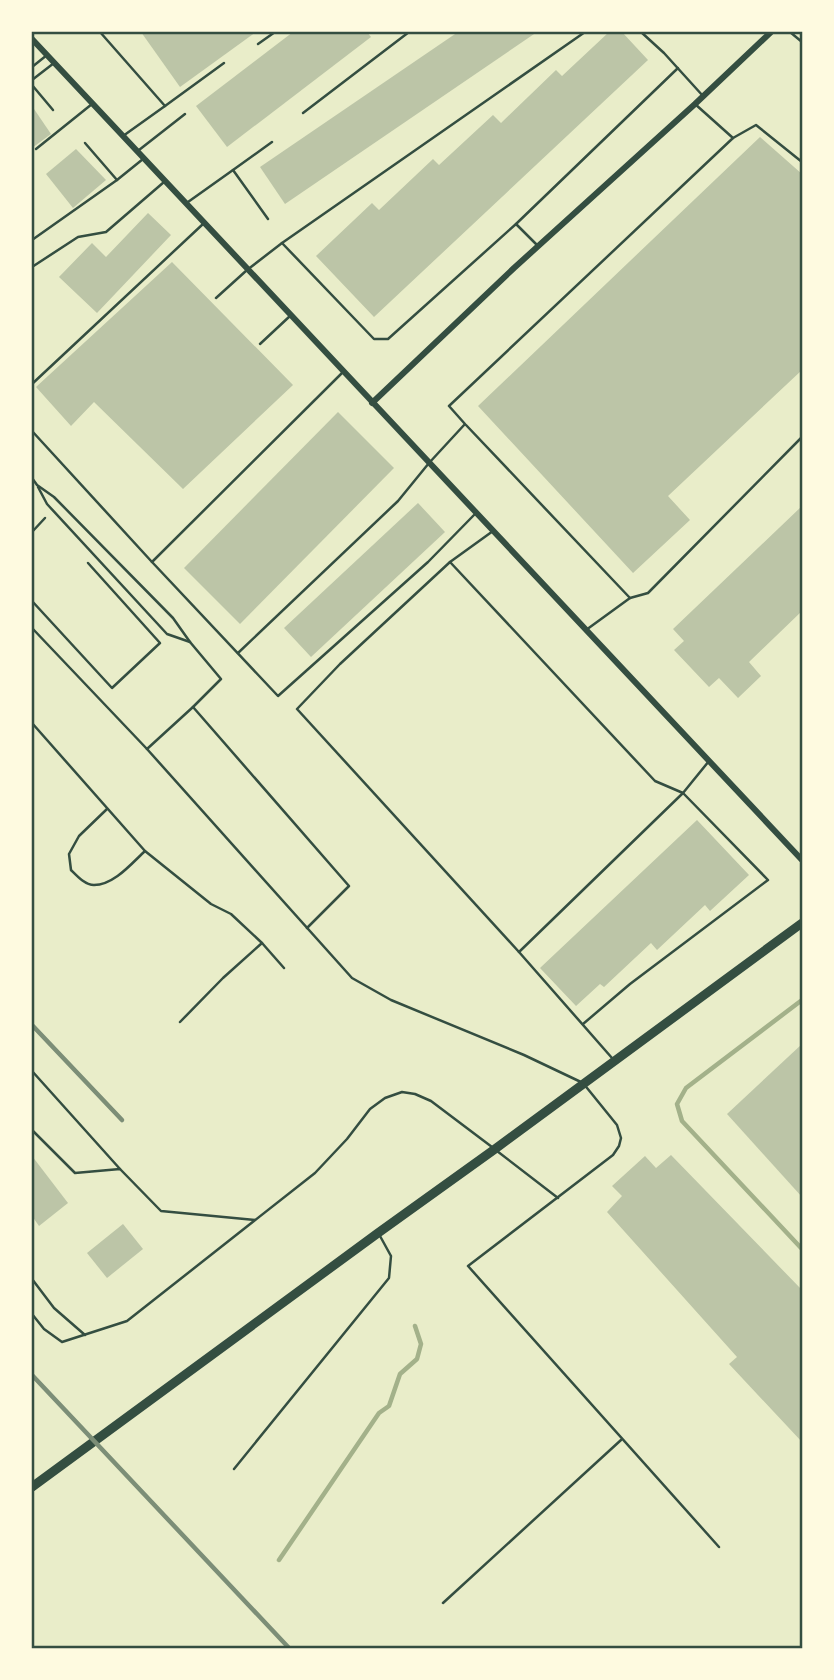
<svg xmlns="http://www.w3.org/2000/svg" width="834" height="1680" font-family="Figtree,sans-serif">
<rect width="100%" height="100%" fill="#e9edc9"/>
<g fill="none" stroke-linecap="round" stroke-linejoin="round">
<!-- stream -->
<g stroke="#a3b18a" stroke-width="4.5">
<polyline points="802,1000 686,1088 677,1104 682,1121 802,1249"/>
<polyline points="279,1560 379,1413 389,1406 400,1374 417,1359 421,1344 415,1326"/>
</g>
</g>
<!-- building -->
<g fill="#bcc5a7">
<polygon points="141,32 256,32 180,87"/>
<polygon points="293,32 367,32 371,37 227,147 196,106"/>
<polygon points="458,32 537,32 285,204 260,167"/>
<polygon points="609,32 622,32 648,60 374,317 316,256 372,203 379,210 433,159 439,165 493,115 501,123 556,70 562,76"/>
<polygon points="32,106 51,134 32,148"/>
<polygon points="760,137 802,174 802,370 668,496 690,520 633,573 478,406"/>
<polygon points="76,149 106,180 73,208 46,174"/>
<polygon points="148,213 171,235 97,313 59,277 92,243 106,257"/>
<polygon points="172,262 293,385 183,489 94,402 71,426 36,387"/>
<polygon points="338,412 394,468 240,624 184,568"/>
<polygon points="418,503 445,532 311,657 284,628"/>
<polygon points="802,506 802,611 749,662 761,676 738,698 719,678 709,687 674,650 684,641 673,629"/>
<polygon points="697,820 749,875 710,911 705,905 657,950 651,943 604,987 600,984 576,1006 540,968"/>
<polygon points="802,1044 802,1197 727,1114"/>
<polygon points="671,1155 802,1290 802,1442 729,1364 737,1357 607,1212 622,1196 612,1186 645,1156 656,1168"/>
<polygon points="32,1156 68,1203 39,1226 32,1216"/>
<polygon points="123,1224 143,1249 107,1278 87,1253"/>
</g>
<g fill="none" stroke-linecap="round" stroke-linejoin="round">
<!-- service -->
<g stroke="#344e41" stroke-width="2.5">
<polyline points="100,32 165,106 123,136"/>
<polyline points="641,32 664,53 703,96"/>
<polyline points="790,32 802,42"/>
<polyline points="258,44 275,32"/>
<polyline points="32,67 47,55"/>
<polyline points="32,80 54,63"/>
<polyline points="32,85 53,110"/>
<polyline points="165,106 224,63"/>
<polyline points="303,113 409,32"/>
<polyline points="733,138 756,125 802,162"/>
<polyline points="85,143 117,180"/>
<polyline points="36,149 92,104"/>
<polyline points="139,150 185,114"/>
<polyline points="233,170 272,142"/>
<polyline points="188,202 233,170 268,219"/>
<polyline points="516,224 678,68"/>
<polyline points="32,240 117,180 143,159"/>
<polyline points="282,243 374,339 388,339 516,224 538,246"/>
<polyline points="32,267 78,237 106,232 164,182"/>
<polyline points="216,298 247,270 282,243 585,32"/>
<polyline points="260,344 290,316"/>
<polyline points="343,372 152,562 278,696 428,562 474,515"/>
<polyline points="32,384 203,224"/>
<polyline points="466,425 630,598"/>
<polyline points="32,431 152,562"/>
<polyline points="32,478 37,485 54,497 173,618 190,642 221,679 193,707"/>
<polyline points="38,487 47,504 167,634 190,642"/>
<polyline points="32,532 45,518"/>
<polyline points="450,562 493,531"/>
<polyline points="32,601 112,688 160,643 88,563"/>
<polyline points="32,628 147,749 352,978 391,1000 524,1055 583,1083 617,1125 621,1138 619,1146 613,1155 468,1266 719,1547"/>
<polyline points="586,630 630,598 648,593 802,437"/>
<polyline points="238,653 398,501 429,463 465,424 449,406 733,138 695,104"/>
<polyline points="32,723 145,851 211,904 231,914 262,943 284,968"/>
<polyline points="147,749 193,707 349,886 307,928"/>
<path d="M 107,809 L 79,836 L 69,854 L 71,870 C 77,876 85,885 94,885 C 114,885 132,863 145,851"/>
<polyline points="519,952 297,709 340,664 450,562 655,781 683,793 768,880 630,984 583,1024"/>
<polyline points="180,1022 223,978 262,943"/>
<polyline points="612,1058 519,952 683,793 709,761"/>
<polyline points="32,1071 120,1169"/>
<polyline points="32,1130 75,1173 120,1169 161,1211 255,1220"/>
<polyline points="497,1151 558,1198"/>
<polyline points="32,1279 54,1308 85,1335"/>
<polyline points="32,1314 44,1329 62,1342 127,1321 315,1173 347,1139 370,1109 385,1098 402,1092 415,1094 431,1101 492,1147"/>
<polyline points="234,1469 389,1278 391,1256 380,1236"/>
<polyline points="443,1603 621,1440"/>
</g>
<!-- minor -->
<g stroke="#344e41" stroke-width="6">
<polyline points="32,39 802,860"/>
<polyline points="372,403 514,268 695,104 771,32"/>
</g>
<!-- secondary -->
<polyline stroke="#344e41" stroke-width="9" points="32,1487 378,1233 495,1149 802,923"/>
<!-- rail -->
<g stroke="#7c8e77" stroke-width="4.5">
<polyline points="32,1025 122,1120"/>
<polyline points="32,1375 289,1648"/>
</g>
</g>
<!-- border -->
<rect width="834" height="1680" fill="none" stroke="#fefae0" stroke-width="66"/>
<rect x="33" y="33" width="768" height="1614" fill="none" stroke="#344e41" stroke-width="2.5"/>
</svg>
